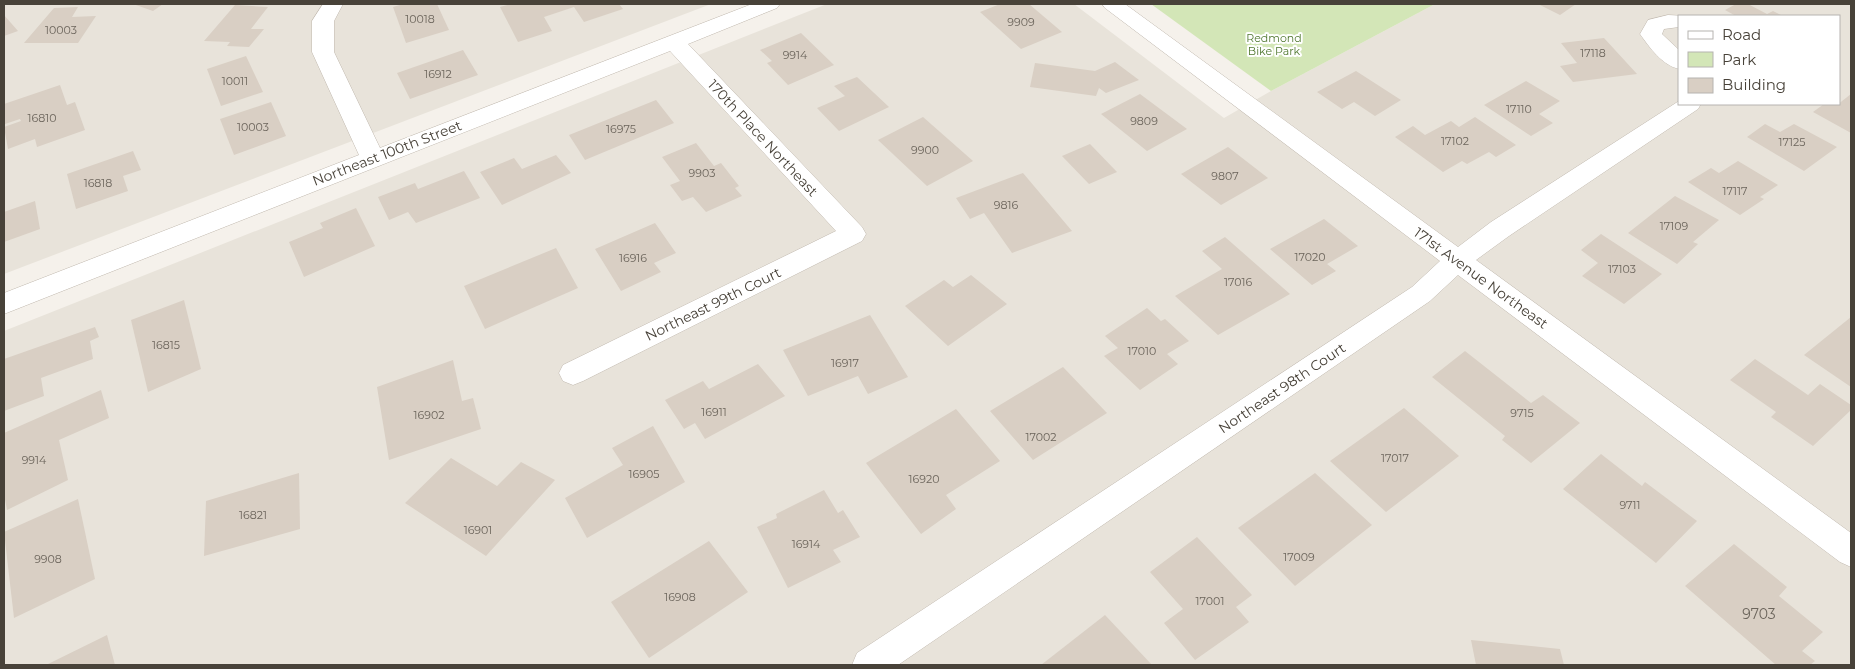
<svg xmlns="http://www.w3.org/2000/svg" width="1855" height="669" font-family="Montserrat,sans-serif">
<rect width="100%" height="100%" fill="#f5f1eb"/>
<!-- residential -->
<g fill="#e8e3da" fill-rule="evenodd">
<polygon points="4,4 711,4 4,274"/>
<path d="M 827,4 L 1074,4 L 1224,118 L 1271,91 L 1435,4 L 1851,4 L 1851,665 L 4,665 L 4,331 ZM 1679,16 L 1839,16 L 1839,104 L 1679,104 Z"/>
</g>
<!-- green -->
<polygon fill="#d3e6b7" points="1151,4 1435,4 1271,91"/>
<!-- building -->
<g fill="#d9cfc4">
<polygon points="133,4 163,4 153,11"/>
<polygon points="403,4 437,4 449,30 406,43 393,7"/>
<polygon points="511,4 619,4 623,9 584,22 574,7 544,17 552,31 518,42 500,7"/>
<polygon points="1000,4 1029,4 1062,32 1021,49 980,12"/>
<polygon points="1538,4 1576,4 1560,15"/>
<polygon points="1736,4 1748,4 1767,14 1773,11 1783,16 1736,16 1725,10"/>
<polygon points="235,5 268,7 251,29 264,29 249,47 227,46 230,42 204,41"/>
<polygon points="78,7 72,17 96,16 78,43 24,43 54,8"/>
<polygon points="4,15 18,31 4,36"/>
<polygon points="801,33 834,65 788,85 767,63 772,61 760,50"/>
<polygon points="1604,38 1637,74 1573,82 1560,66 1577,63 1561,43"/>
<polygon points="463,50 478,75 410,99 397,73"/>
<polygon points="246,56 263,92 221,106 207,69"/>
<polygon points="1115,62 1139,80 1106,93 1099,88 1096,96 1030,87 1035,63 1095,71"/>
<polygon points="1356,71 1401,100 1375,116 1354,102 1342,109 1317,92"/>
<polygon points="857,77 889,107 839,131 817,108 845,96 834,86"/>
<polygon points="1526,81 1560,101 1539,114 1553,123 1531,136 1484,105"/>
<polygon points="60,85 67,105 75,102 85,130 37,147 35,139 8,149 4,127 21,121 20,119 5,124 4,104"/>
<polygon points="1140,94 1187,129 1147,151 1101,114"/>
<polygon points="1851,94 1851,133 1813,112 1824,104 1837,105"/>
<polygon points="656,100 674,123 585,160 569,135"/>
<polygon points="271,102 286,136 234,155 220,119"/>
<polygon points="923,117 973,161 927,186 878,140"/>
<polygon points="1475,117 1516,145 1496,157 1489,152 1467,164 1462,161 1443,172 1395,137 1413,126 1425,135 1451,121 1459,127"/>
<polygon points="1765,124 1780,132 1794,124 1837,147 1804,171 1747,137"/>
<polygon points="696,143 714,166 721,163 739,186 735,188 742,196 706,212 693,197 682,201 670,185 680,181 662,157"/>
<polygon points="1090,144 1117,172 1089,184 1062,156"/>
<polygon points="1228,147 1268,178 1221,205 1181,174"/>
<polygon points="133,151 141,170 123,176 128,191 76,209 67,174"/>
<polygon points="556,155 571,173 502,205 480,172 514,158 522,169"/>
<polygon points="1738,161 1778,185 1760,197 1764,199 1740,215 1688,182 1711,168 1719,173"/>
<polygon points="464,171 480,198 416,223 408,212 389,220 378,197 415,183 418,189"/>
<polygon points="1023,173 1072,231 1012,253 984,213 970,219 956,198"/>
<polygon points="1675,196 1719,220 1693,242 1698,244 1677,264 1628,233"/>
<polygon points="35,201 40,229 4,242 4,212"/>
<polygon points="356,208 375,246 304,277 289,242 323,228 320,223"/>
<polygon points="1324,219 1358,246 1327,264 1336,271 1312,285 1270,249"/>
<polygon points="655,223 676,253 654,263 661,272 621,291 595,249"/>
<polygon points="1601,234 1662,274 1624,304 1582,276 1598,263 1581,250"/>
<polygon points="1225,237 1290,294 1218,335 1175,296 1222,269 1202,251"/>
<polygon points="556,248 578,288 485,329 464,286"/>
<polygon points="971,275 1007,304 948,346 905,306 944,280 953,287"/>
<polygon points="184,300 201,369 148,392 131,320"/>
<polygon points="1147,308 1161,321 1165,319 1189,341 1167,354 1178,364 1140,390 1104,356 1118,348 1105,336"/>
<polygon points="870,315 908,377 868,394 858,376 808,396 783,350"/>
<polygon points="1851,317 1851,387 1804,355"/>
<polygon points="95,327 99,337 90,341 93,359 41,378 44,396 4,411 4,359"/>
<polygon points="1465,351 1531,403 1543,395 1580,423 1531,463 1502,440 1505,436 1432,377"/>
<polygon points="1755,359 1808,395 1820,384 1851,405 1851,410 1813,446 1771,417 1776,412 1730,380"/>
<polygon points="453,360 462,401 473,398 481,429 389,460 377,387"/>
<polygon points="758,364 785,396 705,439 695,423 684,429 665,400 703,381 709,389"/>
<polygon points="1063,367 1107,413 1033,460 990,411"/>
<polygon points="101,390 109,418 59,440 68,480 7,510 4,494 4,433"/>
<polygon points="1404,408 1459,456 1386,512 1330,461"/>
<polygon points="956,409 1000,461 946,495 956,509 921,534 866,463"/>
<polygon points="653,426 685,482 587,538 565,498 623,465 612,448"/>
<polygon points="1601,454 1642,486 1645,482 1697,521 1656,563 1563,489"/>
<polygon points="451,458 497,486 521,462 555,480 486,556 405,503"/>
<polygon points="299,473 300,529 204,556 206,501"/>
<polygon points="1315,473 1372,525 1295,586 1238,528"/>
<polygon points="824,490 838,513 843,510 860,537 833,550 841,562 788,588 757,527 777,518 776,514"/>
<polygon points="78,499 95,579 14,618 4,532"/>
<polygon points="1197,537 1252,595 1236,607 1249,622 1195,660 1164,623 1183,609 1150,572"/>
<polygon points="709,541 748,592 649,658 611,602"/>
<polygon points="1734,544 1787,587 1779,596 1823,632 1802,651 1815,661 1810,665 1776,665 1685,586"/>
<polygon points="1105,615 1152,665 1041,665"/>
<polygon points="107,635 115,665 46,665"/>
<polygon points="1471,640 1560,649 1564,665 1476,665"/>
</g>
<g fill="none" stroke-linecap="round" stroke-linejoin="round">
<defs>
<g id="minor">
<polygon points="323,4 343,4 334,21 334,52 380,148 752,4 780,4 777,8 688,44 862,227 866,234 862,241 583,381 573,385 563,381 559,373 563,365 836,231 670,51 4,314 4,293 359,155 312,52 312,21"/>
<polygon points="1102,4 1125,4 1458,247 1491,222 1679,101 1679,104 1701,104 1698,109 1509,236 1476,260 1851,533 1851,567 1840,562 1458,275 1430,301 898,665 852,665 857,653 1412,287 1440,261 1105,8"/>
<path d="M 1668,15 L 1686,16 L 1679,16 L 1679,27 L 1664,29 L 1662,34 L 1679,50 L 1679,69 C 1662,65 1650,48 1640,34 L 1648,20 Z"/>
</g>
</defs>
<!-- minor casing -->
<use href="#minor" stroke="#c0b8ae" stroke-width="1"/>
<!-- minor -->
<use href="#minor" fill="#fff" fill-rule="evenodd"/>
</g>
<g text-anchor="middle" stroke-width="4" stroke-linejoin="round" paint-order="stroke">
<!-- number labels -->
<g font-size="11" fill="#6c655c">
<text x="420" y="23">10018</text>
<text x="1021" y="26">9909</text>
<text x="61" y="34">10003</text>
<text x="1593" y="57">17118</text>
<text x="795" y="59">9914</text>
<text x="438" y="78">16912</text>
<text x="235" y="85">10011</text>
<text x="1519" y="113">17110</text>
<text x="42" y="122">16810</text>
<text x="1144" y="125">9809</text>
<text x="253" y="131">10003</text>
<text x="621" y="133">16975</text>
<text x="1455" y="145">17102</text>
<text x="1792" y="146">17125</text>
<text x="925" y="154">9900</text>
<text x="702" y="177">9903</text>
<text x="1225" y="180">9807</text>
<text x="98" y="187">16818</text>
<text x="1735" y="195">17117</text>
<text x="1006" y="209">9816</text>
<text x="1674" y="230">17109</text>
<text x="1310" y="261">17020</text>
<text x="633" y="262">16916</text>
<text x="1622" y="273">17103</text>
<text x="1238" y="286">17016</text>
<text x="166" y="349">16815</text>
<text x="1142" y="355">17010</text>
<text x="845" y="367">16917</text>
<text x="714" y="416">16911</text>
<text x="1522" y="417">9715</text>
<text x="429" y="419">16902</text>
<text x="1041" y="441">17002</text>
<text x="1395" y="462">17017</text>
<text x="34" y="464">9914</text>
<text x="644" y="478">16905</text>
<text x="924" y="483">16920</text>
<text x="1630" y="509">9711</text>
<text x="253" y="519">16821</text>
<text x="478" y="534">16901</text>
<text x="806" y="548">16914</text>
<text x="1299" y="561">17009</text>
<text x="48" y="563">9908</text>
<text x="680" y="601">16908</text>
<text x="1210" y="605">17001</text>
</g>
<!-- far-park labels -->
<g font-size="11" fill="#4f772f" stroke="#fff">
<text x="1274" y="42">Redmond<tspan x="1274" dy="13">Bike Park</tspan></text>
</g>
<!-- street labels -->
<g font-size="14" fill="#484239" stroke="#fff">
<text transform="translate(763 138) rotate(47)" y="5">170th Place Northeast</text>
<text transform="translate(387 153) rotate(-21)" y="5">Northeast 100th Street</text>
<text transform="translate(1481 278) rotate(36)" y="5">171st Avenue Northeast</text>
<text transform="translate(713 304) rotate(-26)" y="5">Northeast 99th Court</text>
<text transform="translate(1282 388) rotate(-34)" y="5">Northeast 98th Court</text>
</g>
<!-- near-number labels -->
<g font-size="14" fill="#6c655c">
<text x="1759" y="619">9703</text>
</g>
</g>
<!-- border -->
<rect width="1855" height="669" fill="none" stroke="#484239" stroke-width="10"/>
<!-- legend -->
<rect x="1678" y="15" width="162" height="90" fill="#ffffff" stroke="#b6b3b0"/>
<rect x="1688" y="31" width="25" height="8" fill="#ffffff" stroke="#b6b3b0"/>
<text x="1722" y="40" font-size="15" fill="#484239">Road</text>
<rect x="1688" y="52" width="25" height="15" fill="#d3e6b7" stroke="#b6b3b0"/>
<text x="1722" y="65" font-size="15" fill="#484239">Park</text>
<rect x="1688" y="78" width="25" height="15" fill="#d9cfc4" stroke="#b6b3b0"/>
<text x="1722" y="90" font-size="15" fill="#484239">Building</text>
</svg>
